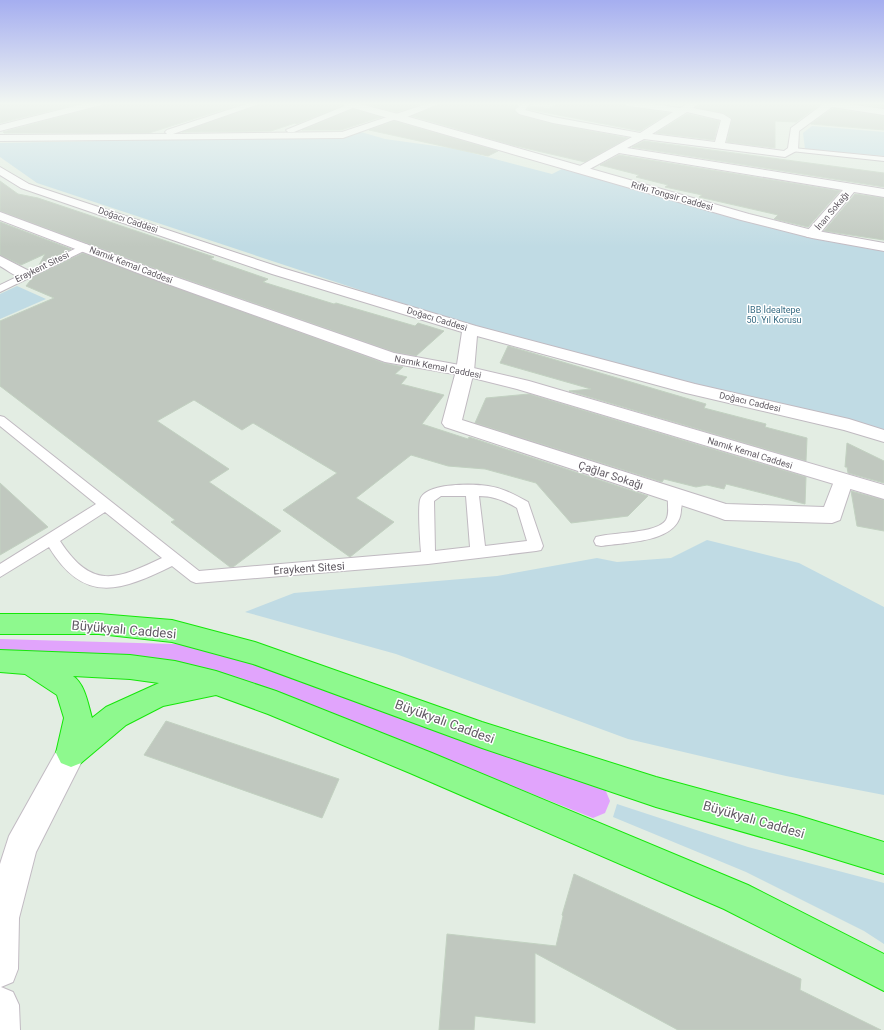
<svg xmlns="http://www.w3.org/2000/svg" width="884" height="1030" font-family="Roboto,sans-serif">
<rect width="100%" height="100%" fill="#e3ede3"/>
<!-- green -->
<g fill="#c0dbe4">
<polygon points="812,126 884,132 884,156 805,149 803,133"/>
<polygon points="361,132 385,139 457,149 552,174 562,169 868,249 884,251 884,435 495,332 366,292 37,183 0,157 0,143 348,136"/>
<polygon points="17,286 46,299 0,319 0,294"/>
<polygon points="707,540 799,563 884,607 884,795 786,776 628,739 396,654 245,612 294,593 497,576 597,558 617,562 671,558"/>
<polygon points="617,804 748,847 884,883 884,944 864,931 746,872 613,817"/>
</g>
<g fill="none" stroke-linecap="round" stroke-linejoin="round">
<!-- canal -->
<polygon fill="#e1a4fc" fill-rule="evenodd" points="0,639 207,645 331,686 593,784 605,789 610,801 605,813 593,818 324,711 207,669 0,663"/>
</g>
<!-- building -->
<g fill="#c0c8bf" stroke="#c2d1c1">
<polygon points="0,103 81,103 0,123"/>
<polygon points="103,103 244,103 149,133 4,133 3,132 101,106"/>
<polygon points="263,103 341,103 342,106 296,124 295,123 271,131 182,132"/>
<polygon points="362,103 424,103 397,112"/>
<polygon points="442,103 518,104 514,110 519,115 553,124 628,138 585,162 512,145 412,116"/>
<polygon points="557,103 623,103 628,107 669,113 640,131 528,109 530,106 549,109"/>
<polygon points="700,103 818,103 819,105 796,122 775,121 775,148 727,142 732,118 723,113 696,107"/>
<polygon points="852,103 884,103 884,107"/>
<polygon points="353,109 381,117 341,130 302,130"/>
<polygon points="832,109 884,116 884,130 811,124"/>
<polygon points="687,114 719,121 714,140 656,133"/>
<polygon points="394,121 498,151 488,156 369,130"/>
<polygon points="644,141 884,173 884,187 632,147"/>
<polygon points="619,155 840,191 808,227 774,219 778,215 699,197 702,195 665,187 668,185 636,177 639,175 600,165"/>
<polygon points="0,181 18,194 38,198 214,257 210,259 268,279 263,282 334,304 336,303 415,326 418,323 444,331 416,356 394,352 162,271 0,211"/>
<polygon points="855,194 884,198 884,240 824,231"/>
<polygon points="0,222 71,249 39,265 45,254 21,265 0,255"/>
<polygon points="83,253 384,363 403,367 395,374 407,377 401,384 444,395 422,424 468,439 469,437 648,496 628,516 571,523 536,483 485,469 448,466 411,455 356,498 394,522 350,557 283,510 337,473 253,423 242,430 194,400 157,421 229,469 209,482 281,531 233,567 230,567 171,522 175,520 0,386 0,321 54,298 26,286 33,277"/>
<polygon points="508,346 706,404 704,408 766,424 765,427 807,438 806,461 569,391 591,389 500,363"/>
<polygon points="529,394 806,477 805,504 726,484 724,489 707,485 696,487 664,479 662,482 475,423 486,398"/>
<polygon points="847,443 884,461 884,483 848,473 847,467 845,467"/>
<polygon points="0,483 48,527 0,555"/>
<polygon points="851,491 884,500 884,531 857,526"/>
<polygon points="166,721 339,779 322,818 144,755"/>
<polygon points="574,874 801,979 800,990 881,1030 678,1030 535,953 535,1023 475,1016 474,1030 439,1030 447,934 556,946 563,916 562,915"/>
</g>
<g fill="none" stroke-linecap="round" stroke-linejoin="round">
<defs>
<g id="lane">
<polygon points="793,148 884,157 884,161 791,151 791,149"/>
<polygon points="85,244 88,245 88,249 0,292 0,285"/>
<path d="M 0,416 L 4,417 L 199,571 L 421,552 C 420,541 418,509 420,500 C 425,482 474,484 488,486 C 503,488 515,495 528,502 L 543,546 L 541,550 L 536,551 L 428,564 L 196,583 L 191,581 L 172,566 C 121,591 84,605 49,547 L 0,577 L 0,564 L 96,504 L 0,426 ZM 441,496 L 466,496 L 470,547 L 435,551 L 434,501 ZM 479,496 C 494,496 505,501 517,508 L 527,541 L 485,546 ZM 105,512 L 162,558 C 116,580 92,590 60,541 Z"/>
<path d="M 675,490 L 680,492 C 683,497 682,504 681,510 C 680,543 626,542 601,546 L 596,545 L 594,541 L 596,537 C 612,532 657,534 666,520 C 671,511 665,500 670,492 Z"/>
</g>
<g id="street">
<polygon points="87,103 102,103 101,105 0,131 0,125"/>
<polygon points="249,103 262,103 173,134 342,132 429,103 441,103 402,119 396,119 343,138 0,141 0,135 167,134 165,132 167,130"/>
<polygon points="352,103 358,103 360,105 294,132 288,132 286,130"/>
<path d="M 522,103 L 531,103 L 525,110 L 553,117 L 640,133 L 673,112 L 628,106 L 624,103 L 646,103 L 680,108 L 689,103 L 699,103 L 693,108 L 723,114 L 731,119 L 725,143 L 784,151 L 788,148 L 791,128 L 822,105 L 819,103 L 841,103 L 884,109 L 884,115 L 832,107 L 799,131 L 798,150 L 785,157 L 644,139 L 627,148 L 884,189 L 884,197 L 854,192 L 817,237 L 807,237 L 805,234 L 807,231 L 843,190 L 619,153 L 586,171 L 578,171 L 576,169 L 578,167 L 632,137 L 553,123 L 519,114 L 515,110 ZM 687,112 L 721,120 L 715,142 L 652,134 Z"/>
<polygon points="0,167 29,184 282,268 476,326 695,384 849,419 884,430 884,442 844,430 686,393 477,336 474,371 462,420 726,504 824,507 836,476 843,474 850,476 853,481 840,520 832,523 725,520 717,517 445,427 442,423 456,371 462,332 272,274 21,188 0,175"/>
<path d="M 0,256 L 31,272 L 33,275 L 31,278 C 20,281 9,271 0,266 Z"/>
</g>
<g id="secondary">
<polygon points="342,103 356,103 402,115 749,214 812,230 884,243 884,251 812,238 741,220 343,105"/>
<polygon points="0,212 161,272 394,353 465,366 529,381 884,485 884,499 517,389 465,376 385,362 151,278 0,220"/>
<polygon points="71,739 81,743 86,753 36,852 19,918 18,969 13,982 1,987 13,992 19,1005 20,1030 0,1030 0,864 9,836 61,743"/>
</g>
<g id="highway">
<polygon points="0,614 99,614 172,620 255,642 482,722 656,777 796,815 884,842 884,874 796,847 656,807 482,748 253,664 172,642 99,634 0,634"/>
<path d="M 0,650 L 130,655 L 175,661 L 216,671 L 276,691 L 432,753 L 748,885 L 884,954 L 884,991 L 724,909 L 410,773 L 268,714 L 216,695 L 163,706 L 126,725 L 81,763 L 71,767 L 61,763 L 56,753 L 64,718 L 57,695 L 25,674 L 0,672 ZM 73,676 L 130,679 L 159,683 L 106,707 L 92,718 C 88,704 85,684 73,676 Z"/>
</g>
</defs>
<!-- lane casing -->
<use href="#lane" stroke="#c0bac1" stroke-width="2"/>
<!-- street casing -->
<use href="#street" stroke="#c0bac1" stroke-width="2"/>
<!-- secondary casing -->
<use href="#secondary" stroke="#c2bbc3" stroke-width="2"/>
<!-- highway casing -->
<use href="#highway" stroke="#15e709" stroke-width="2"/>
<!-- lane -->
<use href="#lane" fill="#fff" fill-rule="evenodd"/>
<!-- street -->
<use href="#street" fill="#fff" fill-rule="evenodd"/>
<!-- secondary -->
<use href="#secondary" fill="#fff" fill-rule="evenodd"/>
<!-- highway -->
<use href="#highway" fill="#8ef98e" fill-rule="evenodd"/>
</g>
<!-- sky -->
<linearGradient id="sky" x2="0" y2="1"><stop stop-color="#a5aef0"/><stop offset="0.42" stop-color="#f2f7f2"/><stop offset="1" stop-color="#f2f7f2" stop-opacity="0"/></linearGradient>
<rect width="884" height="247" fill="url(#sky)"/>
<g text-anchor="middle" stroke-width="3" stroke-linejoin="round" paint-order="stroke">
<!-- far-street labels -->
<g font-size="9" fill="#615b63" stroke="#fff">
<text transform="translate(672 196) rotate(16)" y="3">Rıfkı Tongsir Caddesi</text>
<text transform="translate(832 211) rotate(-50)" y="3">İnan Sokağı</text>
<text transform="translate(128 220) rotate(19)" y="3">Doğacı Caddesi</text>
<text transform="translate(131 265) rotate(21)" y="3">Namık Kemal Caddesi</text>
<text transform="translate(42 267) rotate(-26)" y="3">Eraykent Sitesi</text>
<text transform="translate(437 319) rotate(17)" y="3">Doğacı Caddesi</text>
<text transform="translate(438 367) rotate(11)" y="3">Namık Kemal Caddesi</text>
<text transform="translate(750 402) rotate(13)" y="3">Doğacı Caddesi</text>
<text transform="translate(750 453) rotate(17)" y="3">Namık Kemal Caddesi</text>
</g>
<!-- far-park labels -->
<g font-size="9" fill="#386d84" stroke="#fff">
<text x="774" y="313">İBB İdealtepe<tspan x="774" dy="10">50. Yıl Korusu</tspan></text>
</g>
<!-- street labels -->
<g font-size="11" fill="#615b63" stroke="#fff">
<text transform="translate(611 475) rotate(18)" y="4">Çağlar Sokağı</text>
<text transform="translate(309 568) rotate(-4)" y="4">Eraykent Sitesi</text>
</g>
<!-- near-street labels -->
<g font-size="13" fill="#615b63" stroke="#fff">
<text transform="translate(124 629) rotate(5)" y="5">Büyükyalı Caddesi</text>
<text transform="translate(445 721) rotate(20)" y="5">Büyükyalı Caddesi</text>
<text transform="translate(754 819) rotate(16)" y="5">Büyükyalı Caddesi</text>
</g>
</g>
</svg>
